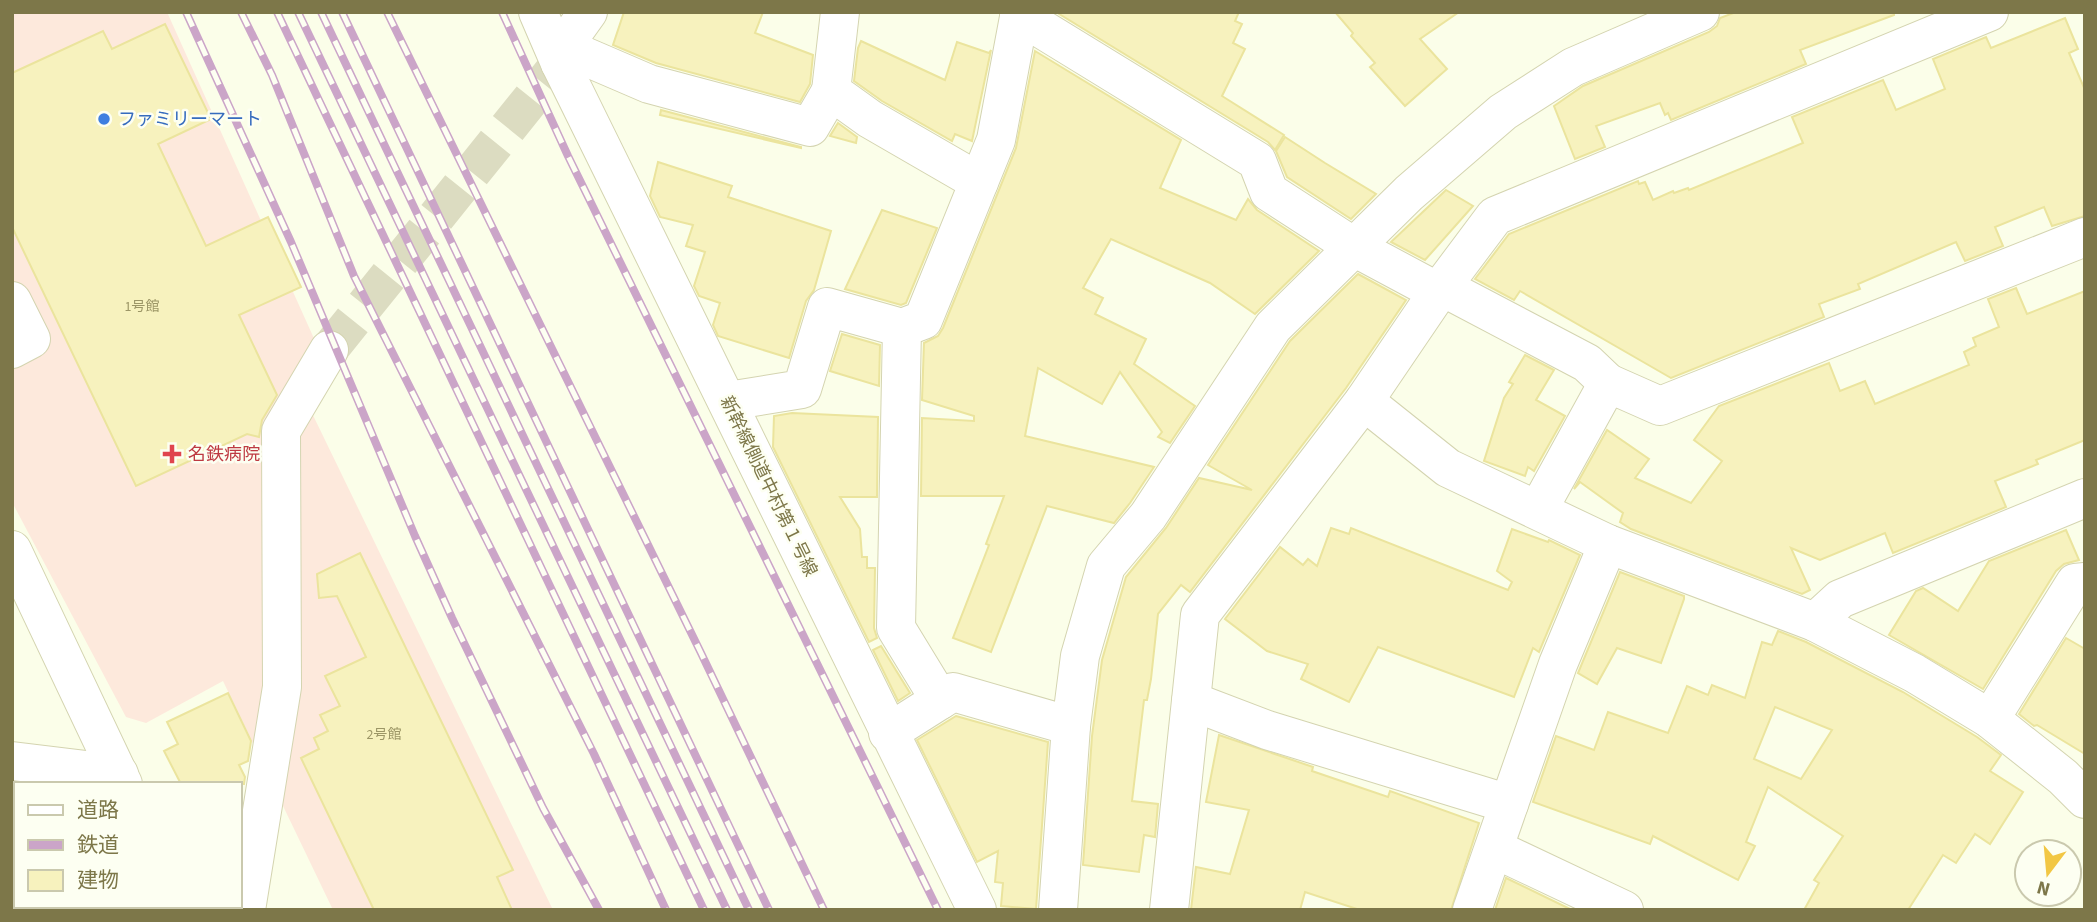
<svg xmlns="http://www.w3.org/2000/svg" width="2097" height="922" font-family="'Source Sans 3','Noto Sans JP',sans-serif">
<rect width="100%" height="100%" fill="#fbfee9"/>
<!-- medical -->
<polygon fill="#fde9dc" points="12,12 167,12 330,374 309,407 553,910 333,910 223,681 146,723 126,717 12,502"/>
<!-- building -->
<g fill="#f7f2be" stroke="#ebe49d" stroke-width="2" fill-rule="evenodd">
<polygon points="624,12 763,12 755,33 813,55 810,84 800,102 656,63 613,45"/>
<polygon points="1056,12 1239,12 1235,21 1242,24 1233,43 1245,49 1222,96 1284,135 1275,150 1268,142"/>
<polygon points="1335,12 1459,12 1420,39 1447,69 1405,106 1370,67 1375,63 1351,36 1353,33"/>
<polygon points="1736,12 1894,12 1894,15 1800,50 1806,64 1671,120 1668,113 1665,115 1660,103 1596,126 1605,147 1575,159 1554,106 1583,86 1709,32 1717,26 1720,18"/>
<polygon points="2065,18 2078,49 2069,53 2085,90 2085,216 2052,226 2044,207 1995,227 2003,246 1965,261 1956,242 1858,284 1860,289 1819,304 1824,317 1671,378 1520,291 1514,300 1475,279 1509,234 1638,181 1639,184 1645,182 1653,200 1673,191 1674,193 1688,188 1689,190 1803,143 1792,117 1883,80 1896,110 1945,89 1933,59 1986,37 1991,48"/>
<polygon points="165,24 211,119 158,144 206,246 268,217 301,287 239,315 277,395 262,420 259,437 247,434 136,486 12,227 12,73 103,31 112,49"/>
<polygon points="861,41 945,80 957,42 989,53 991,50 972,141 955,134 952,141 882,101 854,81 858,48"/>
<polygon points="1035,51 1181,140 1160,188 1236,220 1248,199 1257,210 1319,251 1255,314 1210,283 1111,239 1083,288 1103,298 1095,314 1146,339 1134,364 1195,406 1170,443 1158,437 1162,432 1120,372 1102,404 1038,368 1025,436 1154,467 1130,503 1114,523 1047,506 991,652 953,638 989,545 986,544 1004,496 921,496 922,418 974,421 974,416 922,400 924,343 938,336 943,328 1016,148"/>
<polygon points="661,110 801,147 801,148 660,115"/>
<polygon points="838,123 857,137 856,143 830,136"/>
<polygon points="1285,137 1325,163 1376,194 1351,219 1287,177 1276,151"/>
<polygon points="658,162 732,186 728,197 831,231 814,290 806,301 789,358 718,336 713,325 720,303 699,296 694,286 705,252 686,246 693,225 660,217 650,196"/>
<polygon points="1446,190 1473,206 1425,260 1391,242"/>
<polygon points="882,210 937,228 906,303 901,305 845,289"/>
<polygon points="1358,274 1406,300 1346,388 1190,592 1181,585 1158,614 1151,679 1147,700 1144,700 1132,801 1158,804 1155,837 1144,835 1139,872 1083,865 1092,736 1102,660 1126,577 1166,528 1199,478 1252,490 1208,465 1290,341"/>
<polygon points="2016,288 2027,314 2085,291 2085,440 2036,460 2038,464 1995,481 2006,507 1893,553 1885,533 1820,560 1791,548 1810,590 1802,594 1631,529 1620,522 1623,513 1580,482 1574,489 1607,430 1649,459 1635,478 1691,503 1722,461 1694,440 1719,406 1829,363 1840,391 1865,381 1875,404 1969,365 1964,352 1976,346 1973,338 1999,327 1988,299"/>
<polygon points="842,334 880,345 879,386 830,371"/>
<polygon points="1525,355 1554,370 1536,400 1565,416 1534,471 1528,467 1525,476 1484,461 1504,398 1513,384 1509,382"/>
<polygon points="792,413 878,417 877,497 840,497 860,529 862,557 867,557 867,568 875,568 874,628 877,638 869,642 773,447 774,416"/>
<polygon points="1331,528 1349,534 1351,528 1508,590 1512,582 1497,571 1512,529 1548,542 1549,540 1580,555 1539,652 1533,648 1514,697 1378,647 1349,702 1301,679 1308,664 1267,651 1225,619 1280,547 1303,565 1308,559 1317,566"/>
<polygon points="2066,530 2079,560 2064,564 2056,571 1983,689 1889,635 1916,591 1923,588 1958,611 1989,561"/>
<polygon points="360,553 513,870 497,877 512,910 374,910 301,758 319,749 314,738 328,731 320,715 340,706 325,676 366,657 337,596 319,598 317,574"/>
<polygon points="1620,572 1684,596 1684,599 1661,663 1617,648 1597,684 1578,673"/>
<path d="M 1778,631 L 1806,642 L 1903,692 L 1977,737 L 2001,755 L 1990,771 L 2023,792 L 1990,844 L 1975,834 L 1956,863 L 1943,855 L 1908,910 L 1804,910 L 1819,883 L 1814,880 L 1843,836 L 1768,787 L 1746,842 L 1755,846 L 1738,880 L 1653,836 L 1650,844 L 1533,802 L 1556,736 L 1594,750 L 1608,712 L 1668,733 L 1687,686 L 1708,695 L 1712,685 L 1745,698 L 1762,642 L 1772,645 ZM 1775,707 L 1832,730 L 1801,779 L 1754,759 Z"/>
<polygon points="2066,638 2085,649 2085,754 2037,725 2034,726 2019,714"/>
<polygon points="881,646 910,693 898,701 873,650"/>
<polygon points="228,693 251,741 248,761 239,765 245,777 244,784 181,784 164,751 178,744 167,722"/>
<polygon points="956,716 1048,742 1036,909 1001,906 1003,883 995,882 998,851 977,862 917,740"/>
<polygon points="1219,735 1313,767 1312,771 1388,797 1390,791 1479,823 1451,910 1360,910 1305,892 1300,910 1191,910 1196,867 1230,874 1249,810 1206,802"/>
<polygon points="1506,878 1572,910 1495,910"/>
</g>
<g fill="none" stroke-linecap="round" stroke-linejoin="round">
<!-- minor-tunnel -->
<polyline stroke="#dcdcc1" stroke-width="38" stroke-dasharray="38 19" stroke-linecap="butt" points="329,350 560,63"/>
<defs>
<g id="minor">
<path d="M 538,12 L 560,63 C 700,345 836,629 977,910"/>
<polyline points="840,12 831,91 870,119 979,182"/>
<polyline points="1019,15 1257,161 1269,192 1354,247 1438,292 1452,292 1587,363 1608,383"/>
<polyline points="563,47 649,84 810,127 831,91"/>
<polyline points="560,63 563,47 588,12"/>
<polyline points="12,301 31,339 12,349"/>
<polyline points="728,401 802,389 827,307 902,328"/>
<polyline points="1364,401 1448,468 1608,544 1815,622 1914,673 1990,719 2063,777 2085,799"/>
<polyline points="1538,510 1608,383 1660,406 2085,237"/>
<polyline points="12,550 123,784"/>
<polyline points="1815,622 1840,599 2085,498"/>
<polyline points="940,700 953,692 1071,726"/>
<polyline points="1191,701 1267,730 1509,804"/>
<polyline points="1990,719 2075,583 2085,582"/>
<polyline points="888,733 940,700 896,628 902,328 923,320 996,140 1020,12"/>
<polyline points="12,761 119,774"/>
<polyline points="1495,849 1624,910"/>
<polyline points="181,906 183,910"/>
<polyline points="246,910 282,687 281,431 329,350"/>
<polyline points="1058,910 1071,726 1080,656 1106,566 1148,516 1273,327 1409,193 1503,112 1573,67 1700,12"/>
<polyline points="1169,910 1200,615 1364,401 1438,292 1495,216 1989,12"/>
<polyline points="1472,910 1558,664 1608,544"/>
</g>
</defs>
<!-- minor casing -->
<use href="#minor" stroke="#d4d4b0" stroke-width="40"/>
<!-- minor -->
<use href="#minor" stroke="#fff" stroke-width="38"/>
<defs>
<g id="rail">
<polyline points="186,12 291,242 415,536 452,618 543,808 599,910"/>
<polyline points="241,12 272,75 354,276 594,754 666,910"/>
<polyline points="277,12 704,910"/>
<polyline points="298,12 727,910"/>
<polyline points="321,12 749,910"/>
<polyline points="342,12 769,910"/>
<polyline points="387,12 701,653 824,910"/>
<polyline points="502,12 568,156 938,910"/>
</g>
</defs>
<!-- rail casing -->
<use href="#rail" stroke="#cba5c8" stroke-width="8"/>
<!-- rail -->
<use href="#rail" stroke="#fdfff2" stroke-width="5" stroke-dasharray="16" stroke-linecap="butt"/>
</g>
<!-- markers -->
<circle fill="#3f7fe0" stroke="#fdfff2" stroke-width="2.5" cx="104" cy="119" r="7"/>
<path fill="#e0444e" stroke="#fdfff2" stroke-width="2.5" d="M168.5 443.5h7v7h7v7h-7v7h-7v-7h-7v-7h7z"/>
<g text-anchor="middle" stroke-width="5" stroke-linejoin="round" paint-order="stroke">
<!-- number labels -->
<g font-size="14" fill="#9c9666">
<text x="142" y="311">1号館</text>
<text x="384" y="739">2号館</text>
</g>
<!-- shop labels -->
<g font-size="18" fill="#366cbe" stroke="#fdfff2" text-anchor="start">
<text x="118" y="125">ファミリーマート</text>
</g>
<!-- health labels -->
<g font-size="18" fill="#be3a42" stroke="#fdfff2" text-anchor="start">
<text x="188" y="460">名鉄病院</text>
</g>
<!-- street labels -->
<g font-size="18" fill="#7d7749" stroke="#fdfff2">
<text transform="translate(769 486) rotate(64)" y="6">新幹線側道中村第１号線</text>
</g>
</g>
<!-- border -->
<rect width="2097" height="922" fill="none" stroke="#7d7749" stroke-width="28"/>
<!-- legend -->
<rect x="14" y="782" width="228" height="126" fill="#fdfff2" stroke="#cac9ae" stroke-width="2"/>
<rect x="28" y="805" width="35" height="10" fill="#ffffff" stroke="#cac9ae" stroke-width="2"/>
<text x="77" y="817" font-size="21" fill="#7d7749">道路</text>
<rect x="28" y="840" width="35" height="10" fill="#cba5c8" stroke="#cac9ae" stroke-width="2"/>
<text x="77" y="852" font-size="21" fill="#7d7749">鉄道</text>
<rect x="28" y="870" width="35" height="21" fill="#f7f2be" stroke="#cac9ae" stroke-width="2"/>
<text x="77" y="887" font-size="21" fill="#7d7749">建物</text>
<!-- north arrow -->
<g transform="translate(2048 873) rotate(196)"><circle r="33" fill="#fdfff2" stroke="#cac9ae" stroke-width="2"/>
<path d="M0-5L12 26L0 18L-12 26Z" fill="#f2c744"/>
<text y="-10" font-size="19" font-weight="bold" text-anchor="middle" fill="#7d7749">N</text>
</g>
</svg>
